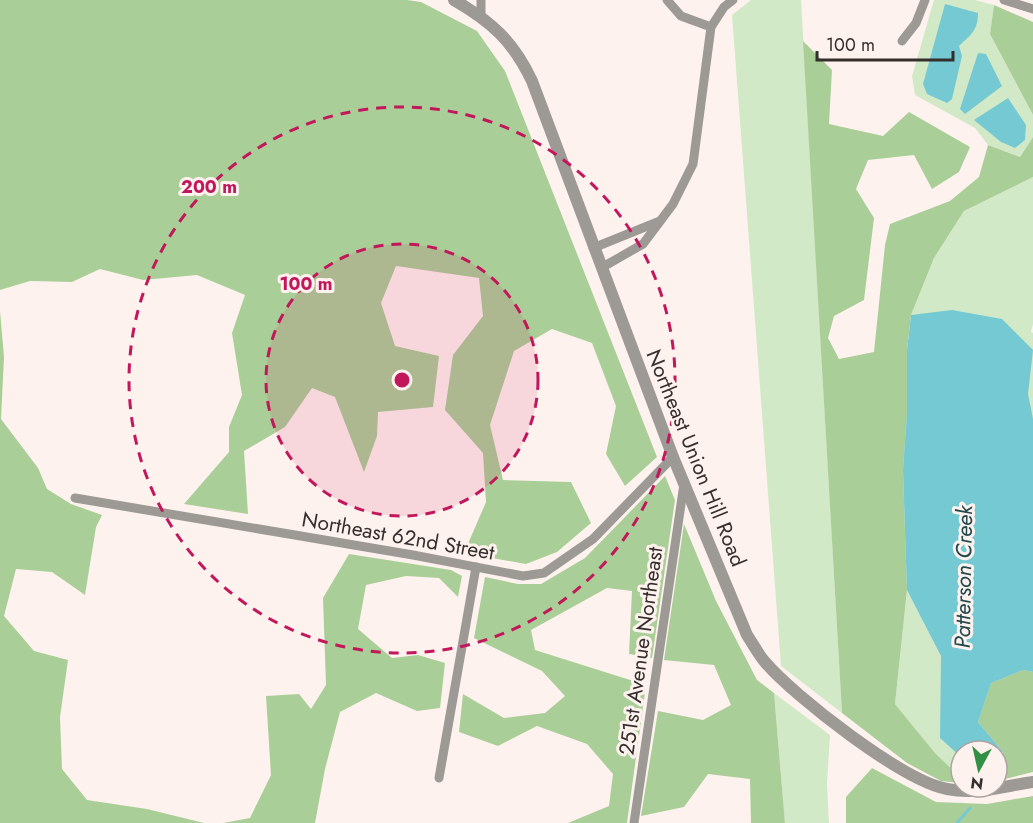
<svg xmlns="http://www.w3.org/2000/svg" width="1033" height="823" font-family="Jost,sans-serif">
<rect width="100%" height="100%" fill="#fef2ee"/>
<!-- green -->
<g fill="#d2e9c7">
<polygon points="751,0 801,0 842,713 781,666 732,15"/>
<polygon points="934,0 975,0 994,5 990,34 1033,115 1033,137 1020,157 988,145 975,128 915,95 912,76"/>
<polygon points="1033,177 1033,324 1031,332 1033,333 1033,672 1023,670 978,722 1003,752 997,762 997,751 961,751 961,778 935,753 895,704 907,590 903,470 911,315 934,258 964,211"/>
<polygon points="774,693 830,735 827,784 829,823 785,823"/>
</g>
<!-- forest -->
<g fill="#aace98">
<polygon points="0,0 407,0 421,2 477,31 505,71 657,457 625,486 606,454 616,406 592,343 552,329 514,351 490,425 503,480 571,482 591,523 557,552 526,564 464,553 486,502 483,453 445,410 453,355 483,316 479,278 396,266 381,303 395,346 439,356 433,407 378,412 377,436 364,472 335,397 312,388 285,427 244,451 248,514 184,504 229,452 229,427 242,395 232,333 245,295 197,275 143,280 100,269 72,282 30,281 0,290"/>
<polygon points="994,5 1033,22 1033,115 990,34"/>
<polygon points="803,41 832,70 829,124 883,136 909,112 970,147 959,172 932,189 914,155 868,160 856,189 874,218 864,300 834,316 828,338 839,359 874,352 885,245 890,224 950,201 979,177 988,145 1020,157 1033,137 1033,177 964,211 934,258 911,315 907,350 907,413 903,470 907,590 895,704 935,753 961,778 961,783 941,781 907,763 842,713"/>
<polygon points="0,311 4,357 1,419 38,468 47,489 71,504 102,515 96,527 85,595 52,572 16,569 4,616 34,651 68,660 60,717 62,769 87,800 147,809 204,823 0,823"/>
<polygon points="665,476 675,500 652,658 629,654 632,591 607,588 531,630 535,650 646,685 627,823 568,823 609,806 613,774 587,744 537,726 498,746 459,732 463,694 504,718 545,713 565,696 542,671 474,638 485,577 518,584 541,584 585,558"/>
<polygon points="684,524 716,601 757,680 774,693 785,823 751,823 750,779 708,774 684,807 641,816 658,711 703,720 731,705 714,665 664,660"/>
<polygon points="349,554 451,570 462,576 458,597 439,578 406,576 366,585 358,629 392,658 418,655 445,663 440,708 417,711 376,693 340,712 325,769 315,823 223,823 250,818 271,775 266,696 299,694 311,709 326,685 323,598"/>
<polygon points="1023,670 1033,672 1033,772 997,781 997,762 1003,752 978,722 991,683"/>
<polygon points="872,768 936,802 987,804 1033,796 1033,823 846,823 846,797"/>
</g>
<!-- water -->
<g fill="#75c9d3">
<path d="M 945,4 L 978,13 C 978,30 971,35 959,46 L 962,56 L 952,99 L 947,103 L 927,94 L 923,84 Z"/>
<polygon points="978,53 986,54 1002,86 965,114 960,109"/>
<polygon points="1008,98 1026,125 1025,140 1015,148 1001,142 974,120"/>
<polygon points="952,310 1002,319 1033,350 1028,394 1033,419 1033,672 1023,670 991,683 978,722 1003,752 997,755 997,751 961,751 961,757 940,738 941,656 907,590 903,470 907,413 907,350 911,315"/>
</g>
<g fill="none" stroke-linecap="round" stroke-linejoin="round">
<!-- stream -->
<polyline stroke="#75c9d3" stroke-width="3" points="957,823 970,808"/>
<!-- minor -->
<g stroke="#9d9995" stroke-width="9">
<polyline points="667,0 681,16 711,27"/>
<polyline points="1004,0 1033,9"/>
<polyline points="481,16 481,0"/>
<polyline points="902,41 916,23 925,0"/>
<polyline points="593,248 660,221"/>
<polyline points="601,268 643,244 673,204 693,164 711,27 724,7 733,0"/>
<polyline points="75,498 413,555 523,576 544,573 593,539 673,457"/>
<polyline points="439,778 476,567"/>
<polyline points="634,823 684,484"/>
</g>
<!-- tertiary -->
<path stroke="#9d9995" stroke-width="12" d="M 454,0 C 492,22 513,41 532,81 L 673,457 L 747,635 C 753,644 758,654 765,662 C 795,697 903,781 947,789 C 977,795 1004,786 1033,782"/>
</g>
<!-- distance rings -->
<circle cx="402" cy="380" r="136" fill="#c2185b" fill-opacity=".12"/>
<g fill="none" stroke="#c2185b" stroke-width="3" stroke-dasharray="10 8">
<circle cx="402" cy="380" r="136"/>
<circle cx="402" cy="380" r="273"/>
</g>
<g text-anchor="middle" stroke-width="6" stroke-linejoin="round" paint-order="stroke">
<!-- street labels -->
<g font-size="21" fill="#342e2c" stroke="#fef2ee">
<text transform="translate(696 458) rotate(68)" y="7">Northeast Union Hill Road</text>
<text transform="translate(398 536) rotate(10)" y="7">Northeast 62nd Street</text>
<text transform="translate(641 651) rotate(-82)" y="7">251st Avenue Northeast</text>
</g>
<!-- water labels -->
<g font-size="22" font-style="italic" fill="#22494e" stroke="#fef2ee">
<text transform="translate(963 577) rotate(-89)" y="8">Patterson Creek</text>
</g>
</g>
<circle cx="402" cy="380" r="9" fill="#c2185b" stroke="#fef2ee" stroke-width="3"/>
<g font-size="18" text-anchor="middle" font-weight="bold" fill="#c2185b" stroke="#fef2ee" stroke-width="6" stroke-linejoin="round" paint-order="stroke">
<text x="209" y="193">200 m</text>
<text x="306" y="290">100 m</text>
</g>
<!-- north arrow -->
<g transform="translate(979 769) rotate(188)"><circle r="28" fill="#fef2ee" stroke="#ada4a0" stroke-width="1.5"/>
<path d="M0-4.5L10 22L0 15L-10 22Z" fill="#309044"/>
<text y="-9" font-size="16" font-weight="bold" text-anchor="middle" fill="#342e2c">N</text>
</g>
<!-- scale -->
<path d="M817 51v9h136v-9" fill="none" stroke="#342e2c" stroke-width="3"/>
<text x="826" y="51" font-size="18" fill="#342e2c" stroke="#fef2ee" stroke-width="4.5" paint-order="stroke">100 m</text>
</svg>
